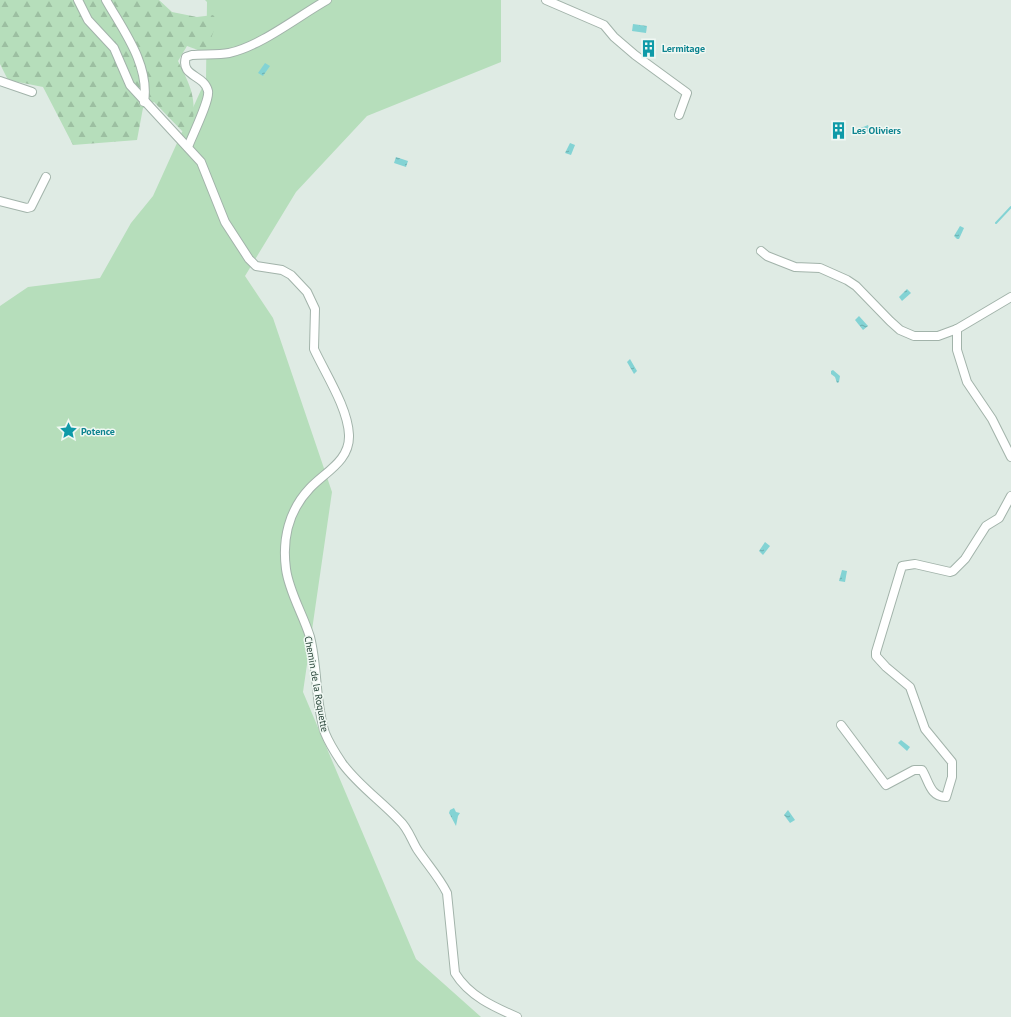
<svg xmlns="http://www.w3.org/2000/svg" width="1011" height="1017" font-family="'PT Sans',sans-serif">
<defs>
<pattern id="forest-firs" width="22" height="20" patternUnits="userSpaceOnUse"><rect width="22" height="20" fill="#b6debb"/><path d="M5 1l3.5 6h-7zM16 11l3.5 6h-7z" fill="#9cbfa1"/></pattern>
<pattern id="water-ripples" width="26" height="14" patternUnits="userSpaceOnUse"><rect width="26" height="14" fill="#83d3d4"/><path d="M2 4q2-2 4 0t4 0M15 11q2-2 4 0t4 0" fill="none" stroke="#6bacac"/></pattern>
</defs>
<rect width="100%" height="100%" fill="#dfebe4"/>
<!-- grass -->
<polygon fill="#b6debb" points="205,0 501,0 501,62 367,116 296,192 245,276 273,318 332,492 303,692 416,959 481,1017 0,1017 0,306 28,287 100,278 131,223 153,196 206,79 207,2"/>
<!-- forest -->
<path fill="url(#forest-firs)" d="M 0,0 L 159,0 L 172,12 L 197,17 L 213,15 L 219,22 L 214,30 L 206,53 L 187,46 L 178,61 C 191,87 197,98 192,128 L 182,131 L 154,102 L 143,108 L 137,140 L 73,145 L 43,87 L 8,80 L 0,64 Z"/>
<!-- water -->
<g fill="url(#water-ripples)">
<polygon points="633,24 647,26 646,33 632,31"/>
<polygon points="265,63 270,66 263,76 258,73"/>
<polygon points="868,125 870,131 858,135 856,130"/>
<polygon points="570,143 575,145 571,155 565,153"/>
<polygon points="396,157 408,161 406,167 394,163"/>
<polygon points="960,226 964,228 959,239 957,239 954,236"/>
<polygon points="907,289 911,293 902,301 899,297"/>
<polygon points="859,316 868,326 863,330 855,320"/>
<polygon points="630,359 637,371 634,374 627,362"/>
<polygon points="833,370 840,376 839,382 837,383 835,377 831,374 831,371"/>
<polygon points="765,542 770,546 763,555 759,551"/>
<polygon points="842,570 847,571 845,582 839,581"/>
<polygon points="901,740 910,747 907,751 898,743"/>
<polygon points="454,808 456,812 460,813 458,816 456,826 449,813 450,810"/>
<polygon points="788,810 795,820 790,823 784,815"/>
</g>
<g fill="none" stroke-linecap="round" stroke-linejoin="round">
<!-- stream -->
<polyline stroke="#83d3d4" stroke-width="2" points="996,223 1011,207"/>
<defs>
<g id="minor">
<path d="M 78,0 L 88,20 L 114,48 L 130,85 L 201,162 L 225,222 L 249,259 L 256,266 L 282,270 L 291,275 L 307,292 L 315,309 L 314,349 C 325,373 348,408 349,435 C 350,461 325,472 310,488 C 289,510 282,539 286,569 C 289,592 303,614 310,637 C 318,668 315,703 325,733 C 329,743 336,754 342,763 C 358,785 380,800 399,820 C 408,828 411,839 417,849 C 427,864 439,877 447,893 L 455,973 C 469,996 494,1007 517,1017"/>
<path d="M 106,0 C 123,30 150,65 144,102"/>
<polyline points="546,0 604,25 614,37 635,55 687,93 679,115"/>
<polyline points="0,81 32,92"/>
<path d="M 188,147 C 192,136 210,100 208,91 C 204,74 180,77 186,57 L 192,55 C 202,54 219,55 229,53 C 261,46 297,17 327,0"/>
<polyline points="0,201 27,208 31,207 46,177"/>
<polyline points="761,251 767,256 795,267 820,268 847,280 856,286 890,321 900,330 914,336 938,336 957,329 1011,297"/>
<polyline points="957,329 957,350 967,382 992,419 1011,457"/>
<path d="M 841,725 L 886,785 L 914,770 L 922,770 C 929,781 930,797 946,797 L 952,777 L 952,762 L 925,729 L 910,687 L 886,667 L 876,656 L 876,652 L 902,566 L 915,564 L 950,572 L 953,571 L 965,559 L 986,526 L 999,518 L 1011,496"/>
</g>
</defs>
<!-- minor casing -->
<use href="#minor" stroke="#a2b3aa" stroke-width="10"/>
<!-- minor -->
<use href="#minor" stroke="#fff" stroke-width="8"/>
</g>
<!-- icons -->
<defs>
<symbol id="building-bare" viewBox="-9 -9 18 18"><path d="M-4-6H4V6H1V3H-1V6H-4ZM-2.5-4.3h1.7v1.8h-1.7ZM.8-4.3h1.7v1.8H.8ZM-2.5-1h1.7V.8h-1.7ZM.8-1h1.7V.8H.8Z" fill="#0f9aa8" stroke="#f0f8f3" stroke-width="2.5" paint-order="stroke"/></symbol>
<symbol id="sight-bare" viewBox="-9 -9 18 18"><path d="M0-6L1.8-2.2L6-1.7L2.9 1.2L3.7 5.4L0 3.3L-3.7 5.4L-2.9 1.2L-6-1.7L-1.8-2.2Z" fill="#0f9aa8" stroke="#f0f8f3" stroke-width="2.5" paint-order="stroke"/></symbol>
</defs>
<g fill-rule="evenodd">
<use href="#building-bare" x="636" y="36" width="25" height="25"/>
<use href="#building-bare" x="826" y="118" width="25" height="25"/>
<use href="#sight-bare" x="56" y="418" width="25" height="25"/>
</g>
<g text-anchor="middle" stroke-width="3" stroke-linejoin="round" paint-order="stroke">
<!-- culture labels -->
<g font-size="10" font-weight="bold" fill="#0d838f" stroke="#f0f8f3" text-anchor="start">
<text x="662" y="52">Lermitage</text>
<text x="852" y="134">Les Oliviers</text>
<text x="81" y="435">Potence</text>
</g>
<!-- street labels -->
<g font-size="10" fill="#1f3c30" stroke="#f0f8f3">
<text transform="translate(317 684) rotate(80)" y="4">Chemin de la Roquette</text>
</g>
</g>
</svg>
